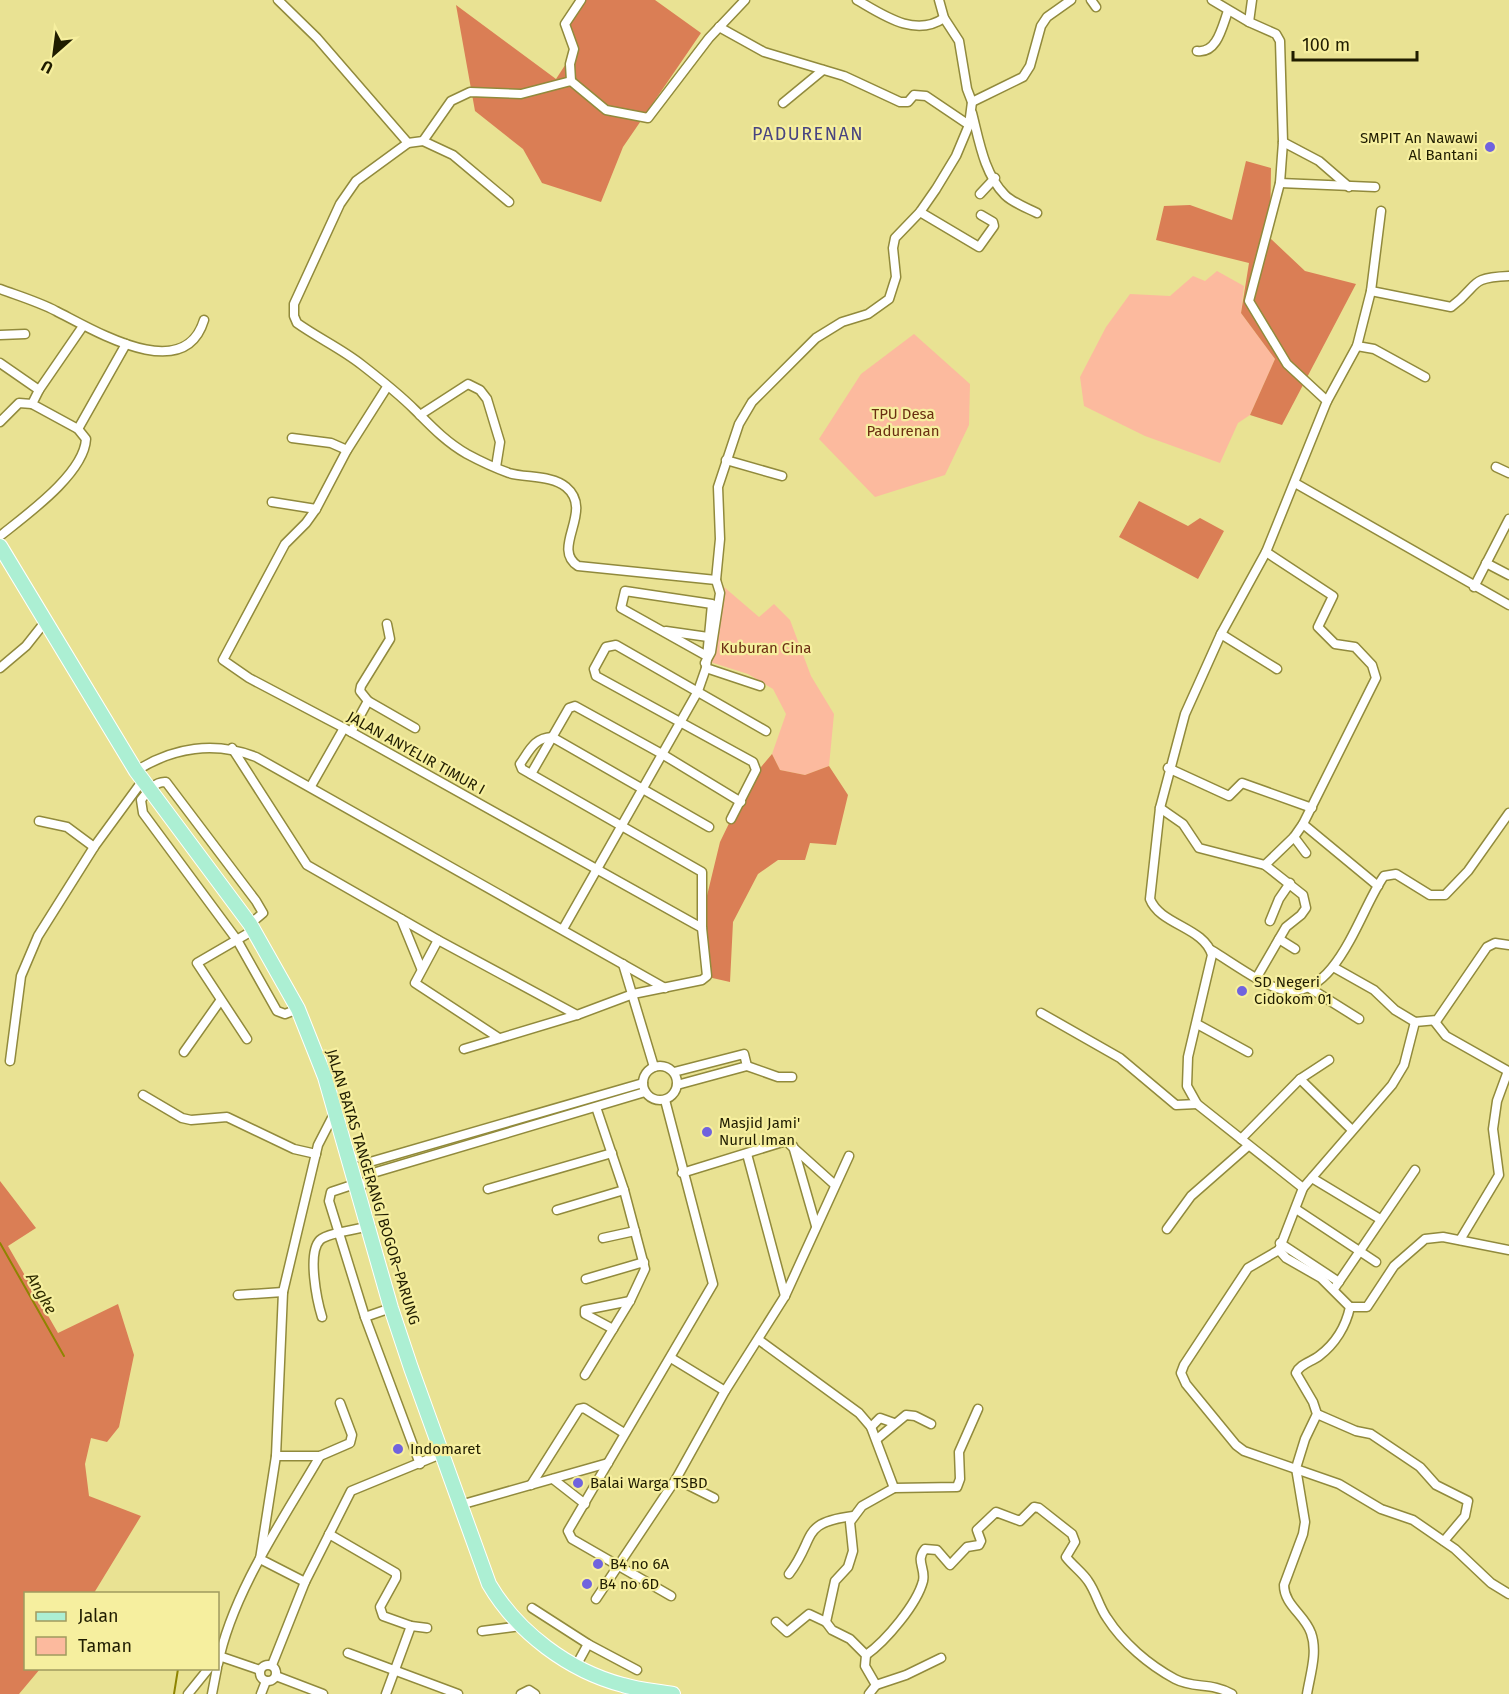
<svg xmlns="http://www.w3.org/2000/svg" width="1509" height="1694" font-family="'Fira Sans',sans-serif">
<rect width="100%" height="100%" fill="#e9e293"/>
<!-- green -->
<g fill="#fcba9e">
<polygon points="1217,271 1244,286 1241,313 1275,359 1250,415 1238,423 1220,463 1145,436 1084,406 1080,377 1106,327 1130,294 1170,296 1193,276 1205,281"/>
<polygon points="914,334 970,384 969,425 945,475 875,497 819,439 861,374"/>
<polygon points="717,581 759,617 774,604 790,620 811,676 834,714 829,766 805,775 780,770 772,754 786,714 773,689 748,674 707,661"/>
</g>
<!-- forest -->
<g fill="#da7e55">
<polygon points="581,0 655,0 701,33 623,147 601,202 542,183 523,149 475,111 456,5 556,79 577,47 567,24"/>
<polygon points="1246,161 1271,168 1270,238 1305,271 1356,284 1282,425 1250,415 1275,359 1241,313 1249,263 1156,240 1164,206 1190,205 1232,220"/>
<polygon points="1139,501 1188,526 1200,518 1224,531 1198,579 1119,537"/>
<polygon points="772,754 780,770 805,775 829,766 848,795 836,845 810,843 805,860 778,860 758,874 733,922 730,982 708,977 704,908 720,842 750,780"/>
<polygon points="0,1181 36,1228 8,1246 58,1333 118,1304 134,1355 119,1427 107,1442 91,1438 85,1464 89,1496 141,1516 94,1593 26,1594 26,1668 40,1669 19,1694 0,1694"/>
</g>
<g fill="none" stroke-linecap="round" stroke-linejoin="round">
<!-- stream -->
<g stroke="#8e8401" stroke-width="2">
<polyline points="0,1243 64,1356"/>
<polyline points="174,1694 178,1669"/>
</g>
<defs>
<g id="minor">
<polyline points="278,0 317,38 408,143"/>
<path d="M 857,0 C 883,15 915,38 944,18"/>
<polyline points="1091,0 1096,7"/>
<polyline points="1212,0 1249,22"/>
<path d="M 1252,0 L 1249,22 L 1276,34 L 1280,41 L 1283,142 L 1280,183 L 1249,301 L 1287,364 L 1327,401 L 1266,552 L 1221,634 L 1185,714 L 1160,808 L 1150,899 C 1160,925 1204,927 1212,955 L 1188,1057 L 1187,1086 L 1197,1104 L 1303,1188 L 1279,1250 L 1286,1258 L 1321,1278 L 1350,1307 C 1346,1326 1335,1344 1319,1356 C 1311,1362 1300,1364 1296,1373 L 1313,1402 L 1317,1414 L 1305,1439 L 1296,1468 L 1305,1522 L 1303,1534 L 1284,1585 C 1284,1605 1305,1615 1311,1633 C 1318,1652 1310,1675 1307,1694"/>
<polyline points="719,27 764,52 844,76 900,102 908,102 914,95 926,96 969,125"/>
<path d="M 1197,51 C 1217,54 1222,27 1228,11"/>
<polyline points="571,81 570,64 574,49 565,24 581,0"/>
<polyline points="972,102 1023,77 1030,66 1041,26 1047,17 1071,0"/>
<polyline points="783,103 823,70"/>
<path d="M 972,113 C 979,140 984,174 1005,195 C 1013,203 1027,208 1037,213"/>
<polyline points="423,141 453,155 509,202"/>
<polyline points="1283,142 1319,161 1349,187"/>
<polyline points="1280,183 1375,187"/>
<polyline points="980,194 995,178"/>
<polyline points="920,212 979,247 994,226 993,222 981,215"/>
<path d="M 0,289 C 19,296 39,302 56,311 C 94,330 184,386 204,320"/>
<path d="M 1371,291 L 1451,307 C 1481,285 1466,278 1509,276"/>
<polyline points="0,335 25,334"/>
<polyline points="1357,346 1374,349 1425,377"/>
<path d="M 0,363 L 39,390 L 32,404 L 78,429 L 86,439 C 84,474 26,515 0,536"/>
<polyline points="387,387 347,450 316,509 306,523 285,544 223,660 249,678 344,728 702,928"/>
<polyline points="39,390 83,326"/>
<polyline points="1327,401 1357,346 1371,291 1381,211"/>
<polyline points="420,415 468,384 480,390 487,399 500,442 496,467"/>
<polyline points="0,422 19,403 32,404"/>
<polyline points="78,429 126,344"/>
<polyline points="292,438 331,443 347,450"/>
<polyline points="726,460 782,476"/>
<polyline points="1496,467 1509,473"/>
<polyline points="1295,483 1509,605"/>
<polyline points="272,502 316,509"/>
<polyline points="1486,563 1509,575"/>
<path d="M 716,580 L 578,566 C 550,548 595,511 566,487 C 552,475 526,478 509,473 C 495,468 480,461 467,454 C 446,442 431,426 415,410 C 399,394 380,379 362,365 C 342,349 318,338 297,323 L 294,316 L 294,304 L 340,204 L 356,181 L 408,143 L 423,141 L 451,101 L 470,92 L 521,94 L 571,81 L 606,110 L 648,118 L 709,38 L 745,0"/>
<polyline points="1474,587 1509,519"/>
<polyline points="666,631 708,637"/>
<polyline points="1221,634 1277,669"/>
<polyline points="705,663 711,652 720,593 716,580 720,539 718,487 739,424 752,402 816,338 842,322 868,314 889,299 896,277 893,248 895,238 920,212 936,189 956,156 969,125 972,102 967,89 959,41 944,18 939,0"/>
<polyline points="0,668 26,646 45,622"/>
<polyline points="706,668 760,686"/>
<polyline points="368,701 415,728"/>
<polyline points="351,732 368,701 360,691 361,686 390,639 387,624"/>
<polyline points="232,748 307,865 438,940 577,1015"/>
<polyline points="1168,768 1229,796 1242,783 1312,808"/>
<path d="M 136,771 C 173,747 215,741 256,757 L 665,988"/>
<polyline points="531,774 569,708 575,706 662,754 741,802"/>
<polyline points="311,786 344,728"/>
<polyline points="1160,808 1183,824 1199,848 1265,865"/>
<polyline points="731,819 756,770 753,762 596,676 594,669 606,647 616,645 766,731"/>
<polyline points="39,821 67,827 94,847"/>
<polyline points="1303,824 1378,886"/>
<polyline points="1294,837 1306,853"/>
<polyline points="401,919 421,968"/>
<polyline points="1270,921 1279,899 1290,883"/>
<path d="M 250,924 L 263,913 L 256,901 L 166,782 C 155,781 147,792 141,800 L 143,813 L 237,940 L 277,1011 L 285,1014 L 298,1009"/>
<polyline points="563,929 698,691 706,668 712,604 625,591 621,608 705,655"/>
<polyline points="1279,939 1295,949"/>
<polyline points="438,940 415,983 499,1038"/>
<path d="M 1211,950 C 1230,961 1263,986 1284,990 C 1337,1000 1360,909 1384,876 L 1396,874 L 1430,895 L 1445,895 L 1468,871 L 1509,813"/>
<polyline points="623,964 654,1067"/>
<polyline points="1335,968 1374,990 1395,1010 1415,1022"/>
<polyline points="1257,977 1286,927 1301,915 1306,908 1303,895 1265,865 1294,837 1303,824 1376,678 1372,665 1355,647 1335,644 1318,627 1333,596 1266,552"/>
<polyline points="1308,987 1359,1019"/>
<polyline points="1041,1013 1120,1058 1176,1105 1197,1104"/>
<polyline points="1435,1022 1446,1036 1508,1071 1497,1101 1493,1129 1499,1175 1460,1240"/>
<polyline points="1197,1024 1248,1052"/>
<polyline points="247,1039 197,963 252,931"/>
<path d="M 464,1049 L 577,1015 L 633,994 L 702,980 L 707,976 L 702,928 L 702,872 L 522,769 L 520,764 C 530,750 534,738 552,737 L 709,827"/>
<polyline points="184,1052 220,1001"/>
<polyline points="10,1061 21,976 38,936 94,847 143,780"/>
<circle cx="660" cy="1083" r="17"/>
<polyline points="747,1066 778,1077 792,1077"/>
<polyline points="674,1072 744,1054 747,1066 677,1085"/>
<polyline points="1300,1079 1351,1129"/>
<polyline points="143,1095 182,1118 191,1120 227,1117 294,1149 316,1154"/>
<polyline points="665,1100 713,1284 568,1531 572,1539 671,1596"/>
<polyline points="1241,1139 1300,1079 1329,1060"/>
<polyline points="793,1146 816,1226"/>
<polyline points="346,1152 370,1162 643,1083"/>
<polyline points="747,1154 785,1296"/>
<polyline points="682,1173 786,1141 835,1185"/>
<polyline points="1312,1178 1380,1219"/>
<polyline points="355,1184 331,1192 329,1201 365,1317 420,1464"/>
<polyline points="1303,1188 1392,1085 1404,1065 1415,1022 1437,1020 1487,947 1495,943 1509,945"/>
<polyline points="488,1189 612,1153"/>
<polyline points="357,1191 373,1173 645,1092"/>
<polyline points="1296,1209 1376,1262"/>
<polyline points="557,1210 624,1190"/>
<polyline points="1167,1229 1191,1196 1248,1146"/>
<polyline points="603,1238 635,1231"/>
<polyline points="1280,1243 1339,1282"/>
<polyline points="1279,1250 1248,1268 1184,1365 1181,1373 1186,1384 1236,1445 1244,1451 1339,1484 1381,1509 1413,1520 1455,1549 1491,1583 1509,1594"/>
<polyline points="586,1279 644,1262"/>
<polyline points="1334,1289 1415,1170"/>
<polyline points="238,1295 283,1292"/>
<polyline points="1350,1307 1367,1307 1394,1266 1425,1239 1443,1237 1509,1250"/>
<path d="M 322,1317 C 317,1301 307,1253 320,1240 C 327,1233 359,1229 370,1226"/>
<polyline points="365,1317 391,1308"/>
<polyline points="613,1329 585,1314 585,1310 630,1301"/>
<polyline points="759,1340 859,1413 871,1427 894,1488"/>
<polyline points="671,1358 725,1391"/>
<polyline points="585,1375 630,1301 645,1269 624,1190 596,1107"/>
<polyline points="1317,1414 1356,1431 1371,1434 1420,1467 1436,1485 1468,1501 1465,1516 1444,1541"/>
<polyline points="871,1427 880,1418 894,1423"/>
<polyline points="877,1439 906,1415 915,1416 931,1424"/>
<polyline points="276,1456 320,1456 350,1443 352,1435 340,1403"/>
<polyline points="553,1479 585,1504"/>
<polyline points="676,1479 714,1498"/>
<polyline points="531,1485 579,1409 584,1408 624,1433"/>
<polyline points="460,1505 608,1463"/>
<polyline points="329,1534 396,1573 396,1578 380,1607 383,1616 411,1626 427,1628"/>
<path d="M 789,1574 C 817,1537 799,1523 853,1516"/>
<polyline points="305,1582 260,1559 276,1456 283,1292 318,1145 335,1112"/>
<polyline points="596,1599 676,1479 725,1391 785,1296 849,1156"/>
<polyline points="532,1608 588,1644 637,1670"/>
<polyline points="776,1622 787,1632 809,1614 826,1622"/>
<polyline points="482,1631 521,1626"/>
<polyline points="348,1653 458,1694"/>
<path d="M 866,1655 C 886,1641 917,1604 923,1581 C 926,1568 915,1561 925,1549 L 937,1550 L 950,1565 L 967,1547 L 979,1545 L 981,1541 L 977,1530 L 996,1512 L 1020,1521 L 1034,1507 L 1039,1508 L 1072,1534 L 1075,1542 L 1066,1557 C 1073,1566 1082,1572 1088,1581 C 1096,1592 1099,1607 1107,1618 C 1123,1643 1149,1665 1175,1679 C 1194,1689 1211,1682 1232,1694"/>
<polyline points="219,1656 260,1670"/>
<path d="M 218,1664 C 232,1593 284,1518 320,1456"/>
<circle cx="268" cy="1673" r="8"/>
<polyline points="272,1665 305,1582 351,1491 441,1454"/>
<polyline points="576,1666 588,1644"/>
<polyline points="276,1676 323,1694"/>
<polyline points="876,1685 906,1675 941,1658"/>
<polyline points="188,1694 209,1668"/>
<polyline points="212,1694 217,1668"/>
<polyline points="261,1694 266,1681"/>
<polyline points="386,1694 411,1626"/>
<polyline points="521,1694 529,1690 535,1694"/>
<polyline points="869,1694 876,1685 865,1666 866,1655 850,1639 832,1630 826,1622 835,1581 848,1567 853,1551 850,1522 862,1506 894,1488 957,1487 960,1479 959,1452 978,1409"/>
</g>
<path id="primary" d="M 0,546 L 136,771 L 250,924 L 298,1009 L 325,1077 L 391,1308 L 411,1368 L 489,1584 C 517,1632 569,1671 623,1685 C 639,1690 656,1691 673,1694"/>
</defs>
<!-- minor casing -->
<use href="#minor" stroke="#918a3c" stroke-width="11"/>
<!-- primary casing -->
<use href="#primary" stroke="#fff" stroke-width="16"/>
<!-- minor -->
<use href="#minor" stroke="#fff" stroke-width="8"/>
<!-- primary -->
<use href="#primary" stroke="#acefd3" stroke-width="14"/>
</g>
<!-- markers -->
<g fill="#7063de" stroke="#f6ef9f" stroke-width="2">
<circle cx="1490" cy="147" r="6"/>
<circle cx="1242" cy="991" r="6"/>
<circle cx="707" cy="1132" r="6"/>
<circle cx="398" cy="1449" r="6"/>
<circle cx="578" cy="1483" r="6"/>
<circle cx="598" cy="1564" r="6"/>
<circle cx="587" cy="1584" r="6"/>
</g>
<g text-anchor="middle" stroke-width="4.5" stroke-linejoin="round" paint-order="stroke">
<!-- poi labels -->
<g font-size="15" fill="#201d00" stroke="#f6ef9f" text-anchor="start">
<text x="1478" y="143" text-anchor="end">SMPIT An Nawawi<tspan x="1478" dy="17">Al Bantani</tspan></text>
<text x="1254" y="987">SD Negeri<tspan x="1254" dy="17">Cidokom 01</tspan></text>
<text x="719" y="1128">Masjid Jami'<tspan x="719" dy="17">Nurul Iman</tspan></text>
<text x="410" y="1454">Indomaret</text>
<text x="590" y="1488">Balai Warga TSBD</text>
<text x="610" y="1569">B4 no 6A</text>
<text x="599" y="1589">B4 no 6D</text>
</g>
<!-- park labels -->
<g font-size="15" fill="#6b2f12" stroke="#f6ef9f">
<text x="903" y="419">TPU Desa<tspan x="903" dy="17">Padurenan</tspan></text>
<text x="766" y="653">Kuburan Cina</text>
</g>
<!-- street labels -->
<g font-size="15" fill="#201d00" stroke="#f6ef9f">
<text transform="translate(416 753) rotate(29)" y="5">JALAN ANYELIR TIMUR I</text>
<text transform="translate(373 1187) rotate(73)" y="5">JALAN BATAS TANGERANG/BOGOR–PARUNG</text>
</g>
<!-- water labels -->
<g font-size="16" font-style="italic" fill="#312d00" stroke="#f6ef9f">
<text transform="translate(42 1293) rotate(60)" y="6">Angke</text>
</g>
<!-- quarter labels -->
<g font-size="18" letter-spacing="1.5" fill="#484481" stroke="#f6ef9f">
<text x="808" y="140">PADURENAN</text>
</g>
</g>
<!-- legend -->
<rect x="24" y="1592" width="195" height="78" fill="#f6ef9f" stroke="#a09b5f" stroke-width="1.5"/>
<rect x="36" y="1612" width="30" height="9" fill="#acefd3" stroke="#a09b5f" stroke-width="1.5"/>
<text x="78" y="1622" font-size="18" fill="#201d00">Jalan</text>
<rect x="36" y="1637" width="30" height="18" fill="#fcba9e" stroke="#a09b5f" stroke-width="1.5"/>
<text x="78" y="1652" font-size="18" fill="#201d00">Taman</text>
<!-- north arrow -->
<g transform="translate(54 54) rotate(208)" stroke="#f6ef9f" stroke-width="4.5" paint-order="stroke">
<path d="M0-4.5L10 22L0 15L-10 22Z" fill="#201d00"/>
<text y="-9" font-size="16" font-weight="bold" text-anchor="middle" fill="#201d00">U</text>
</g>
<!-- scale -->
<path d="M1293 51v9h124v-9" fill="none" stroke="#201d00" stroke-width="3"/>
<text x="1302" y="51" font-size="18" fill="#201d00" stroke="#f6ef9f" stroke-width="4.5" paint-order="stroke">100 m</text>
</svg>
